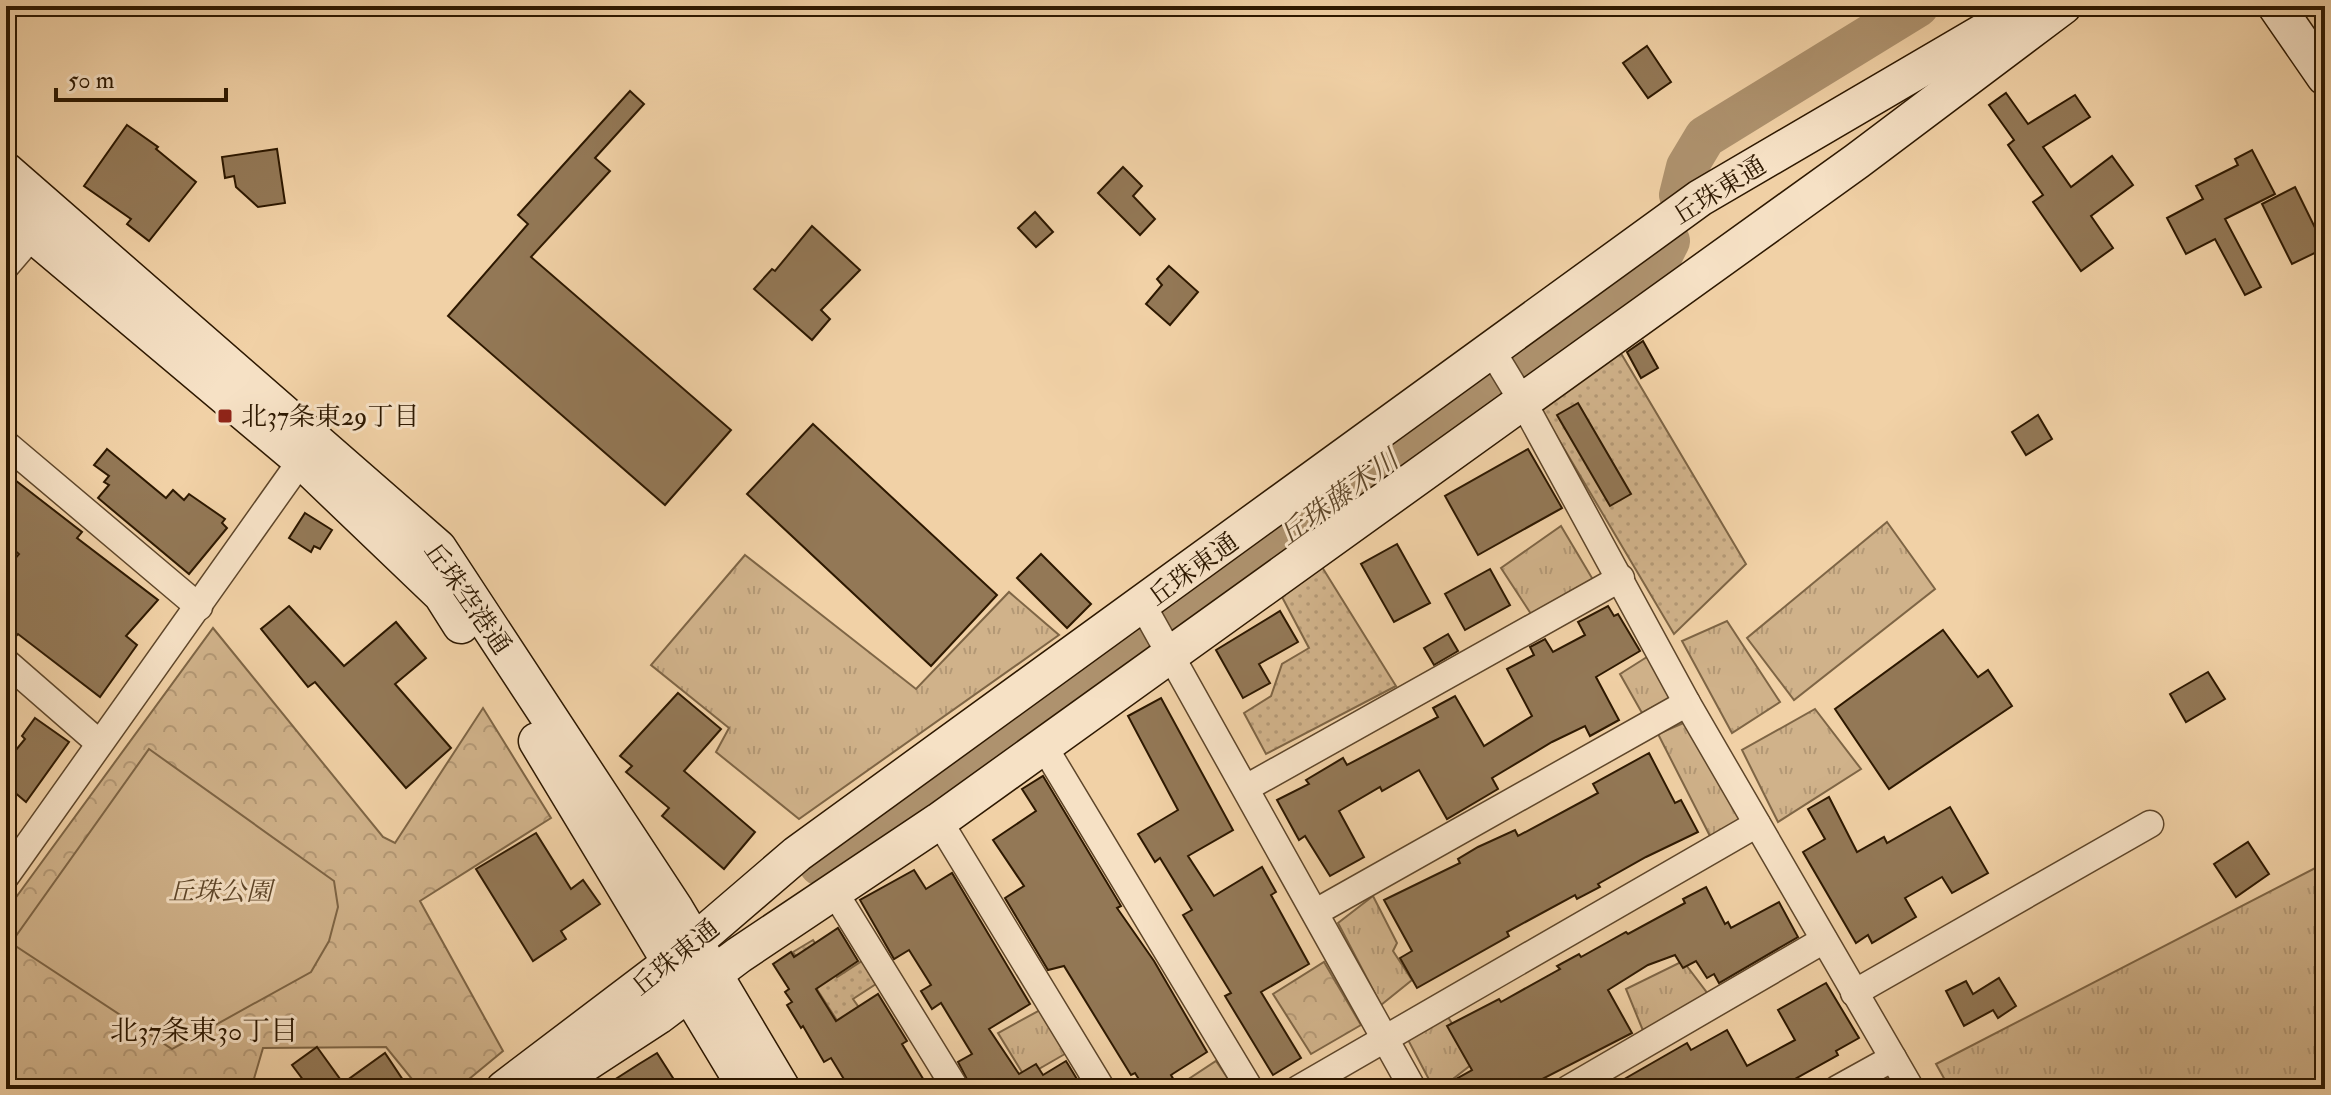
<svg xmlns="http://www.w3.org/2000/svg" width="2331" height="1095" font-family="'IM FELL Double Pica','Noto Serif JP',serif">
<defs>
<pattern id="grass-tufts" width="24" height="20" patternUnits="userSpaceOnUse" patternTransform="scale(2)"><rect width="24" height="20" fill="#d0b28a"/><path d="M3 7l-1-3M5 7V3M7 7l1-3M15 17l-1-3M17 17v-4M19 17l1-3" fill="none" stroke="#b39875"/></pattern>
<pattern id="forest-crowns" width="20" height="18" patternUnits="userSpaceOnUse" patternTransform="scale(2)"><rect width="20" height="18" fill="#d0b28a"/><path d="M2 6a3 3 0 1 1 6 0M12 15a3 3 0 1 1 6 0" fill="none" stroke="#b39875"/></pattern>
<pattern id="garden-dots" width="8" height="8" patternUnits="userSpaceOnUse" patternTransform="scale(2)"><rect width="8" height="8" fill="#d0b28a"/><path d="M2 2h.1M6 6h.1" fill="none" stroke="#b39875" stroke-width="1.8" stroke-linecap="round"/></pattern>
</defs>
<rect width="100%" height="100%" fill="#f1d1a6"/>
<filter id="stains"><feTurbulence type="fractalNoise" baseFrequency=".0025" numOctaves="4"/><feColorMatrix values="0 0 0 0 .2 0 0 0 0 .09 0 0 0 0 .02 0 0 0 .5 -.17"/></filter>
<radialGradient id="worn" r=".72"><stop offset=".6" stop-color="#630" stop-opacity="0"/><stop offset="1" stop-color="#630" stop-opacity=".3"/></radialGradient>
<!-- grass -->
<g fill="url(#grass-tufts)" stroke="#7e6545" stroke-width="2">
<polygon points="1887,522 1935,589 1794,700 1747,638"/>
<polygon points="1561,526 1595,583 1533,617 1501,568"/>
<polygon points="745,555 916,689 1009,592 1059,635 799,819 716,752 729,728 651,665"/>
<polygon points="1727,621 1780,702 1732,733 1682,641"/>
<polygon points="1650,655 1676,695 1642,713 1620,674"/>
<polygon points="1815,709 1861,769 1778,822 1742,750"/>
<polygon points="1688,721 1743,821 1712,840 1658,734"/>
<polygon points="2325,863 2325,1089 1950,1089 1936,1064"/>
<polygon points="1373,896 1397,943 1393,951 1412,980 1381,1005 1338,923"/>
<polygon points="1683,961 1708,994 1644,1033 1626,989"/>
<polygon points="1040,1010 1070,1051 1025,1077 998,1033"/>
<polygon points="1446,1014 1476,1061 1440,1089 1434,1089 1406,1036"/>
</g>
<!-- forest -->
<g fill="url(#forest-crowns)" stroke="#7e6545" stroke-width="2">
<polygon points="213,628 383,837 395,843 483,708 551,818 420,901 503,1051 457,1089 420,1089 386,1047 263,1048 251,1089 6,1089 6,911"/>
<polygon points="1324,962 1361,1025 1311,1054 1273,994"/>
<polygon points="1216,1061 1235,1089 1188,1089 1184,1082"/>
</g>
<!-- garden -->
<g fill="url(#garden-dots)" stroke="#7e6545" stroke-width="2">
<polygon points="1619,350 1746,564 1674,634 1537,403"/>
<polygon points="1322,567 1396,686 1266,754 1244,713 1271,696 1282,664 1309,648 1281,595"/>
<polygon points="813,940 837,977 862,961 876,984 853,999 860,1009 838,1022 793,952"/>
</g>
<!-- pitch -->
<polygon fill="#d0b28a" stroke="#7e6545" stroke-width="2" points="149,749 334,881 338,907 329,941 311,972 172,1049 11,943"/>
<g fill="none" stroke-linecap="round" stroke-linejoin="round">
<!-- river -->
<g stroke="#ae926e" stroke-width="42">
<polyline points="1680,195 1687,167 1705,137 1918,6"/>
<polyline points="1528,360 1657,265 1669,241"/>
<polyline points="1180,611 1496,383"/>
<polyline points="820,865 1136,642"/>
</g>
</g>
<!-- building -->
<g fill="#937856" stroke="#2d1800" stroke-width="2">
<polygon points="1647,46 1671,82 1648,98 1623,63"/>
<polygon points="630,91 644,104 595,158 610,171 531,257 731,430 665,505 448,316 528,224 518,215"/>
<polygon points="2006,93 2028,124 2075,95 2090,117 2043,147 2071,187 2112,156 2133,185 2091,216 2113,248 2081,271 2033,202 2043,195 2008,145 2014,140 1989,105"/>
<polygon points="127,125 158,147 156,149 196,182 149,241 127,224 131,219 84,186"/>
<polygon points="277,149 285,203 258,207 236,187 234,176 225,178 222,157"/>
<polygon points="2252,150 2275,194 2225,219 2261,287 2245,295 2215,239 2186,254 2167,218 2203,199 2196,186 2238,165 2235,159"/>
<polygon points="1123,167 1142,186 1133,196 1155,219 1140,235 1098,193"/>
<polygon points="2295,187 2325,248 2292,264 2262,204"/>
<polygon points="1035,212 1053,232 1036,247 1018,228"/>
<polygon points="812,226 860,270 821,310 830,319 812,340 754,289 772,269 775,271"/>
<polygon points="1169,266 1198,292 1170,325 1146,304 1162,285 1157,279"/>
<polygon points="1643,341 1658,368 1641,378 1627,352"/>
<polygon points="1578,403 1631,494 1610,506 1557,415"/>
<polygon points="2038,415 2052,439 2026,455 2012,432"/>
<polygon points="813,424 997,595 931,666 747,494"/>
<polygon points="107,449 166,498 173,490 184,500 189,494 225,519 222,523 227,528 189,574 98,498 109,485 104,482 109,476 94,465"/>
<polygon points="1528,449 1562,508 1478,555 1445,496"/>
<polygon points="6,473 82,532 77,538 158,600 126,636 137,645 100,697 18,634 6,646 6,569 19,554 6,543"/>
<polygon points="305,513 332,530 320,549 314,546 311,552 289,538"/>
<polygon points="1397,544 1430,603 1394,622 1361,564"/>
<polygon points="1041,554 1091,604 1067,628 1017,578"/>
<polygon points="1490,569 1510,605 1465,630 1445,594"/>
<polygon points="289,606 344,666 396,622 426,658 395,684 451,748 406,788 315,682 308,687 261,629"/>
<polygon points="1608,606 1614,616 1618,614 1640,651 1596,677 1619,720 1590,736 1585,726 1552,742 1492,778 1498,789 1447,819 1419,770 1382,791 1380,787 1339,811 1364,857 1330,876 1305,836 1299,840 1277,800 1309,784 1306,780 1343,758 1347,765 1438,717 1433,708 1455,696 1484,746 1532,716 1507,669 1534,655 1530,647 1545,639 1553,652 1585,635 1578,622"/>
<polygon points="1280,611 1298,642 1259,664 1270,683 1243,698 1216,650"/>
<polygon points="1943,630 1978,677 1988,670 2012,706 1889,789 1835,709"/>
<polygon points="1448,634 1458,651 1434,665 1424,648"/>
<polygon points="2208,672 2225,699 2186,722 2170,694"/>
<polygon points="678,693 721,729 684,771 755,832 724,869 662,816 669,808 626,772 632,766 620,756"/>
<polygon points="1161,698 1233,830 1188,856 1214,896 1262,867 1276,892 1271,895 1309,964 1261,992 1301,1058 1273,1075 1225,996 1231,993 1183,915 1192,910 1160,858 1155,862 1138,834 1178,810 1128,716"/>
<polygon points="35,718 69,742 26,802 6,785 6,762 25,739 22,736"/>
<polygon points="1649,753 1675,803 1681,800 1698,832 1646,857 1598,884 1600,887 1577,899 1575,895 1507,932 1509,936 1417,988 1400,958 1412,951 1384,900 1460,863 1458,859 1478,847 1515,830 1518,836 1598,793 1593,784"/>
<polygon points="1043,776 1121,906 1117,908 1154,961 1207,1052 1171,1075 1179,1089 1145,1089 1135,1073 1131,1075 1064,966 1048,970 1005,898 1024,886 993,840 1036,811 1022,789"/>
<polygon points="1829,797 1857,852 1884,837 1887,843 1950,807 1988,873 1952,893 1942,877 1905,898 1916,917 1872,943 1868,935 1856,943 1803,852 1825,839 1808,809"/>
<polygon points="536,833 571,889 583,880 600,904 561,931 566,939 533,961 476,869"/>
<polygon points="2248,842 2269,874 2236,897 2214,864"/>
<polygon points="914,870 926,889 952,873 1030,1004 989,1029 1019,1074 1036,1064 1043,1075 1066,1061 1083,1089 972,1089 958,1062 972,1054 941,1003 932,1009 921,991 931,985 909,950 894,959 860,900"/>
<polygon points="1706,887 1725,924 1728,922 1731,928 1779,902 1798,937 1719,983 1714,974 1707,978 1696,961 1683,968 1675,955 1648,965 1608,990 1632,1033 1523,1089 1438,1089 1472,1070 1447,1026 1499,999 1501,1002 1560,969 1557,966 1579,954 1581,957 1626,932 1628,934 1685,903 1683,899"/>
<polygon points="838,928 858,961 816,989 836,1021 878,994 907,1041 902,1044 925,1082 931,1079 937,1089 850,1089 831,1058 824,1062 803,1026 801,1028 787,1005 792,1002 785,992 789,989 773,964 791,952 794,957"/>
<polygon points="1999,978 2016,1006 1998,1018 1993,1010 1964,1026 1946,991 1966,981 1973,994"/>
<polygon points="1826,983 1859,1038 1836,1051 1838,1055 1777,1089 1722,1089 1717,1080 1702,1089 1607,1089 1687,1043 1691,1050 1727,1030 1747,1066 1795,1040 1778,1010"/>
<polygon points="317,1047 343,1083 385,1053 409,1089 310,1089 292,1065"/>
<polygon points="657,1053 680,1089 600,1089 639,1064"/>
</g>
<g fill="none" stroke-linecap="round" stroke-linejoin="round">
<defs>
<g id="street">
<polyline points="6,266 43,223"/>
<polyline points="1492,351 1523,402 1687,703 1911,1089"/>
<polyline points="6,444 199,607"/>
<polyline points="1143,606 1413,1089"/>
<polyline points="6,662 99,743"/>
<polyline points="1043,745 1250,1089"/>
<polyline points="1246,788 1621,578"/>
<polyline points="939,821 1102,1089"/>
<polyline points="6,876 310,448"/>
<polyline points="835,893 956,1089"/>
<polyline points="1316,912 1687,703"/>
<polyline points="1854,993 2150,824"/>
<polyline points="1298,1089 1757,824"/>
<polyline points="1568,1089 1824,940"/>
<polyline points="1837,1089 1893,1058"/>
</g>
<g id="secondary">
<polyline points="2276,6 2325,77"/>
<polyline points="6,171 438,548 675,909 782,1089"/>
<polyline points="6,212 301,460 442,595 461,625"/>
<polyline points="537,741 747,1089"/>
<polyline points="504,1089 670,963 797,854 1700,198 2028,6"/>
<polyline points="546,1089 658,1016 739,955 939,821 1857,161 2063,6"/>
</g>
</defs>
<!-- street casing -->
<use href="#street" stroke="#5e462a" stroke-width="29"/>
<!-- secondary casing -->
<use href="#secondary" stroke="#2d1800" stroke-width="39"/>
<!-- street -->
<use href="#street" stroke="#f6e1c5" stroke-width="26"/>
<!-- secondary -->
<use href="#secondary" stroke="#f6e1c5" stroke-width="36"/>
</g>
<!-- markers -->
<rect fill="#8f2418" stroke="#f6e1c5" stroke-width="3" x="217" y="408" width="16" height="16" rx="4"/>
<g text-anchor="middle" stroke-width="6" stroke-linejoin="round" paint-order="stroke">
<!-- street labels -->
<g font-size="26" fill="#2d1800" stroke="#f6e1c5">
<text transform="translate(1719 190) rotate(-32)" y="9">丘珠東通</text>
<text transform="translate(1193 569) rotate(-36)" y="9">丘珠東通</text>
<text transform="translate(468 598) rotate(55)" y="9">丘珠空港通</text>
<text transform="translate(675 957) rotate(-39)" y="9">丘珠東通</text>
</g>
<!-- poi labels -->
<g font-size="26" fill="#2d1800" stroke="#f6e1c5" text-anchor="start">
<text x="241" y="425">北37条東29丁目</text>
</g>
<!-- park labels -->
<g font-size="26" font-style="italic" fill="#5e4629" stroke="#f6e1c5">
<text x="220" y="900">丘珠公園</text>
</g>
<!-- water labels -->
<g font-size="28" font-style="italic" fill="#61492c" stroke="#f6e1c5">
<text transform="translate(1338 497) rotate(-36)" y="10">丘珠藤木川</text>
</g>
<!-- neighbourhood labels -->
<g font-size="28" fill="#2d1800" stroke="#f6e1c5">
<text x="204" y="1040">北37条東30丁目</text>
</g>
</g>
<!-- margin -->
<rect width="2331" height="1095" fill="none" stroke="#f1d1a6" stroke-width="32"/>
<rect x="8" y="8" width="2315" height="1079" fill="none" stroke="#2d1800" stroke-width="4"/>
<rect x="16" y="16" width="2299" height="1063" fill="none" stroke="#2d1800" stroke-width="2"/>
<!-- scale -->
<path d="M56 88v12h170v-12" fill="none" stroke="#2d1800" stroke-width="4"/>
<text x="68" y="88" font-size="24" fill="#2d1800" stroke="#f6e1c5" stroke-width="6" paint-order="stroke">50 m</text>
<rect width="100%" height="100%" filter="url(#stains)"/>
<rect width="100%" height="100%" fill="url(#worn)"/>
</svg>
